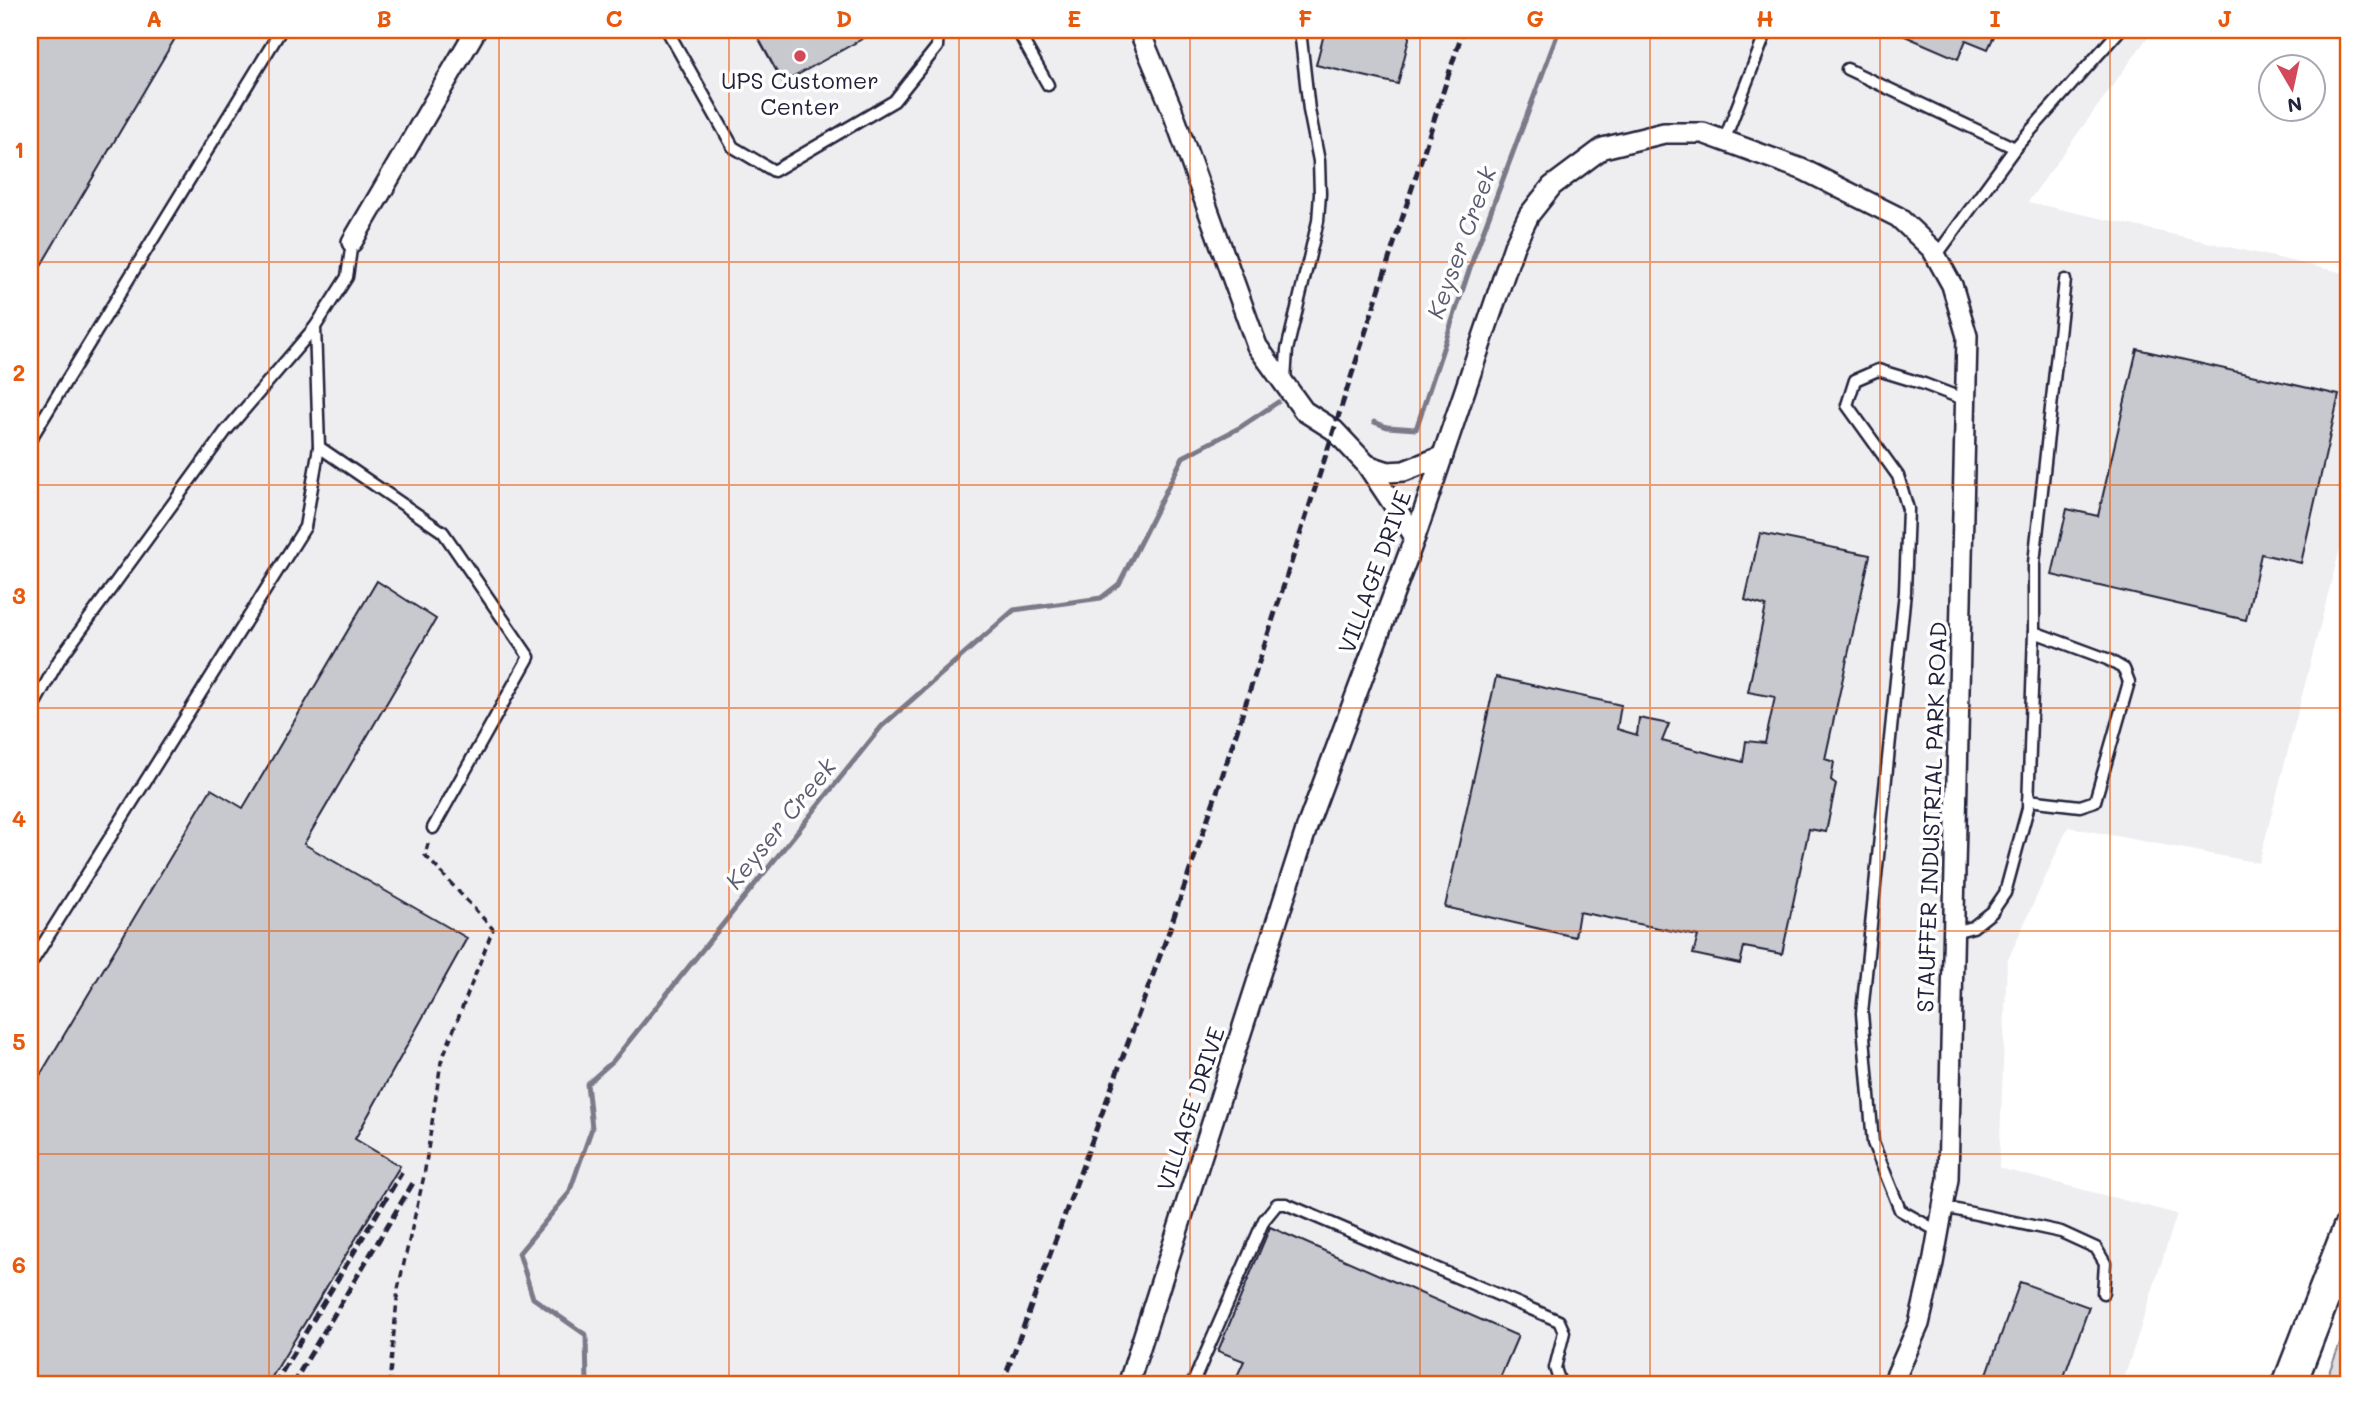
<svg xmlns="http://www.w3.org/2000/svg" width="2379" height="1415" font-family="Mali,sans-serif">
<rect width="100%" height="100%" fill="#fff"/>
<filter id="ink" filterUnits="userSpaceOnUse"><feTurbulence type="fractalNoise" baseFrequency=".0143" numOctaves="2"/><feDisplacementMap in="SourceGraphic" scale="14" xChannelSelector="R" yChannelSelector="G"/><feConvolveMatrix kernelMatrix="1 2 1 2 8 2 1 2 1" color-interpolation-filters="sRGB"/></filter>
<g filter="url(#ink)">
<!-- built -->
<polygon fill="#eeeef1" points="30,30 2153,30 2028,202 2349,274 2349,513 2259,863 2068,827 2007,962 1999,1168 2177,1214 2122,1385 30,1385"/>
<!-- green -->
<polygon fill="#dfdfe2" stroke="#80808e" stroke-width="2" points="2349,1321 2349,1385 2324,1385"/>
<g fill="none" stroke-linecap="round" stroke-linejoin="round">
<!-- stream -->
<g stroke="#7a7a88" stroke-width="5">
<polyline points="1374,422 1387,427 1416,429 1474,256 1559,30"/>
<polyline points="587,1385 586,1335 533,1298 519,1253 569,1193 592,1128 587,1084 613,1061 882,726 1014,610 1101,598 1119,584 1183,457 1239,428 1278,402"/>
</g>
</g>
<!-- building -->
<g fill="#c8c8cf" stroke="#22223b" stroke-width="2">
<polygon points="30,30 180,30 30,284"/>
<polygon points="754,30 878,30 783,83"/>
<polygon points="1325,30 1411,30 1398,84 1316,65"/>
<polygon points="1891,30 1997,30 1988,49 1966,40 1958,59"/>
<polygon points="2137,349 2339,395 2301,563 2261,554 2246,620 2052,575 2067,509 2098,516"/>
<polygon points="1760,533 1870,555 1825,759 1834,762 1831,780 1836,784 1826,832 1809,829 1782,954 1744,947 1740,964 1693,954 1698,936 1579,912 1575,937 1445,907 1496,677 1621,705 1617,729 1637,735 1639,718 1669,724 1662,741 1743,762 1746,741 1765,743 1775,697 1748,692 1766,606 1745,600"/>
<polygon points="377,581 436,619 304,844 467,938 355,1139 400,1166 267,1385 30,1385 30,1092 211,789 243,808"/>
<polygon points="1270,1227 1518,1336 1497,1385 1233,1385 1244,1361 1218,1351"/>
<polygon points="2020,1282 2089,1307 2061,1385 1983,1385"/>
</g>
<g fill="none" stroke-linecap="round" stroke-linejoin="round">
<defs>
<g id="lane">
<polyline points="667,30 733,147 774,171 894,101 937,47 938,30"/>
<polyline points="1017,30 1048,85"/>
<polyline points="1847,69 2015,148 1936,256"/>
<polyline points="1724,141 1767,30"/>
<polyline points="2015,148 2120,30"/>
<polyline points="1285,380 1287,350 1318,221 1320,194 1319,161 1309,110 1300,30"/>
<polyline points="30,440 281,30"/>
<polyline points="319,447 443,532 529,657 433,828"/>
<polyline points="30,712 59,660 225,432 315,327"/>
<polyline points="2028,800 2080,806 2095,801 2129,682 2124,669 2107,659 2034,632"/>
<polyline points="1954,932 1973,927 1992,912 2005,893 2028,808 2034,632 2034,563 2065,280"/>
<polyline points="30,965 305,527 319,447 315,327 347,277 352,242"/>
<polyline points="1943,1207 2061,1232 2096,1248 2105,1263 2103,1293"/>
<polyline points="1939,1232 1900,1210 1873,1143 1862,1013 1905,592 1908,509 1898,476 1847,405 1855,380 1878,370 1924,384 1966,400"/>
<polyline points="1192,1385 1264,1220 1277,1204 1286,1204 1559,1321 1564,1332 1555,1368 1560,1383 1566,1385"/>
</g>
<g id="street">
<polyline points="1139,30 1171,107 1257,346 1304,411 1334,430 1367,465 1415,537"/>
<polyline points="352,242 476,30"/>
<polyline points="1367,465 1388,472 1404,471 1443,456"/>
<polyline points="1128,1385 1308,824 1415,537 1514,246 1529,215 1552,186 1603,148 1664,133 1703,133 1804,170 1898,217 1932,249 1952,285 1967,336 1948,1179 1933,1263 1919,1324 1892,1385"/>
</g>
<polyline id="primary" points="2289,1385 2349,1230"/>
</defs>
<!-- lane casing -->
<use href="#lane" stroke="#22223b" stroke-width="15"/>
<!-- street casing -->
<use href="#street" stroke="#22223b" stroke-width="24"/>
<!-- primary casing -->
<use href="#primary" stroke="#22223b" stroke-width="37"/>
<!-- path -->
<polyline stroke="#22223b" stroke-width="3.5" stroke-dasharray="7 5" stroke-linecap="butt" points="389,1385 398,1289 424,1176 441,1062 493,929 425,855 429,840"/>
<!-- lane -->
<use href="#lane" stroke="#fff" stroke-width="10"/>
<!-- street -->
<use href="#street" stroke="#fff" stroke-width="19"/>
<!-- primary -->
<use href="#primary" stroke="#fff" stroke-width="32"/>
<!-- rail -->
<g stroke="#22223b" stroke-width="5" stroke-dasharray="10 5" stroke-linecap="butt">
<polyline points="274,1385 402,1172"/>
<polyline points="292,1385 413,1183"/>
<polyline points="1002,1385 1168,934 1220,783 1463,30"/>
</g>
</g>
</g>
<!-- grid -->
<path fill="none" stroke="#e8590c" stroke-width="2" stroke-opacity="0.55" d="M 269,30 L 269,1385M 499,30 L 499,1385M 729,30 L 729,1385M 959,30 L 959,1385M 1190,30 L 1190,1385M 1420,30 L 1420,1385M 1650,30 L 1650,1385M 1880,30 L 1880,1385M 2110,30 L 2110,1385M 30,262 L 2349,262M 30,485 L 2349,485M 30,708 L 2349,708M 30,931 L 2349,931M 30,1154 L 2349,1154"/>
<!-- markers -->
<circle fill="#d1495b" stroke="#fff" stroke-width="2.5" cx="800" cy="56" r="7"/>
<g text-anchor="middle" stroke-width="7" stroke-linejoin="round" paint-order="stroke">
<!-- poi labels -->
<g font-size="23" fill="#22223b" stroke="#fff">
<text x="800" y="89">UPS Customer<tspan x="800" dy="26">Center</tspan></text>
</g>
<!-- street labels -->
<g font-size="23" fill="#22223b" stroke="#fff">
<text transform="translate(1375 572) rotate(-70)" y="8">VILLAGE DRIVE</text>
<text transform="translate(1932 817) rotate(-88)" y="8">STAUFFER INDUSTRIAL PARK ROAD</text>
<text transform="translate(1191 1109) rotate(-72)" y="8">VILLAGE DRIVE</text>
</g>
<!-- water labels -->
<g font-size="24" font-style="italic" fill="#5c5c6f" stroke="#fff">
<text transform="translate(1462 243) rotate(-70)" y="8">Keyser Creek</text>
<text transform="translate(781 824) rotate(-51)" y="8">Keyser Creek</text>
</g>
</g>
<!-- margin -->
<rect width="2379" height="1415" fill="none" stroke="#fff" stroke-width="77"/>
<!-- north arrow -->
<g transform="translate(2292 88) rotate(171)"><circle r="33" fill="#ffffff" stroke="#a7a7b1" stroke-width="2"/>
<path d="M0-5L12 26L0 18L-12 26Z" fill="#d1495b"/>
<text y="-10" font-size="19" font-weight="bold" text-anchor="middle" fill="#22223b">N</text>
</g>
<rect x="38" y="38" width="2302" height="1338" fill="none" stroke="#e8590c" stroke-width="2.5"/>
<g font-size="23" text-anchor="middle" font-weight="bold" fill="#e8590c">
<text x="154" y="27">A</text>
<text x="384" y="27">B</text>
<text x="614" y="27">C</text>
<text x="844" y="27">D</text>
<text x="1074" y="27">E</text>
<text x="1305" y="27">F</text>
<text x="1535" y="27">G</text>
<text x="1765" y="27">H</text>
<text x="1995" y="27">I</text>
<text x="2225" y="27">J</text>
<text x="19" y="158">1</text>
<text x="19" y="381">2</text>
<text x="19" y="604">3</text>
<text x="19" y="827">4</text>
<text x="19" y="1050">5</text>
<text x="19" y="1273">6</text>
</g>
</svg>
